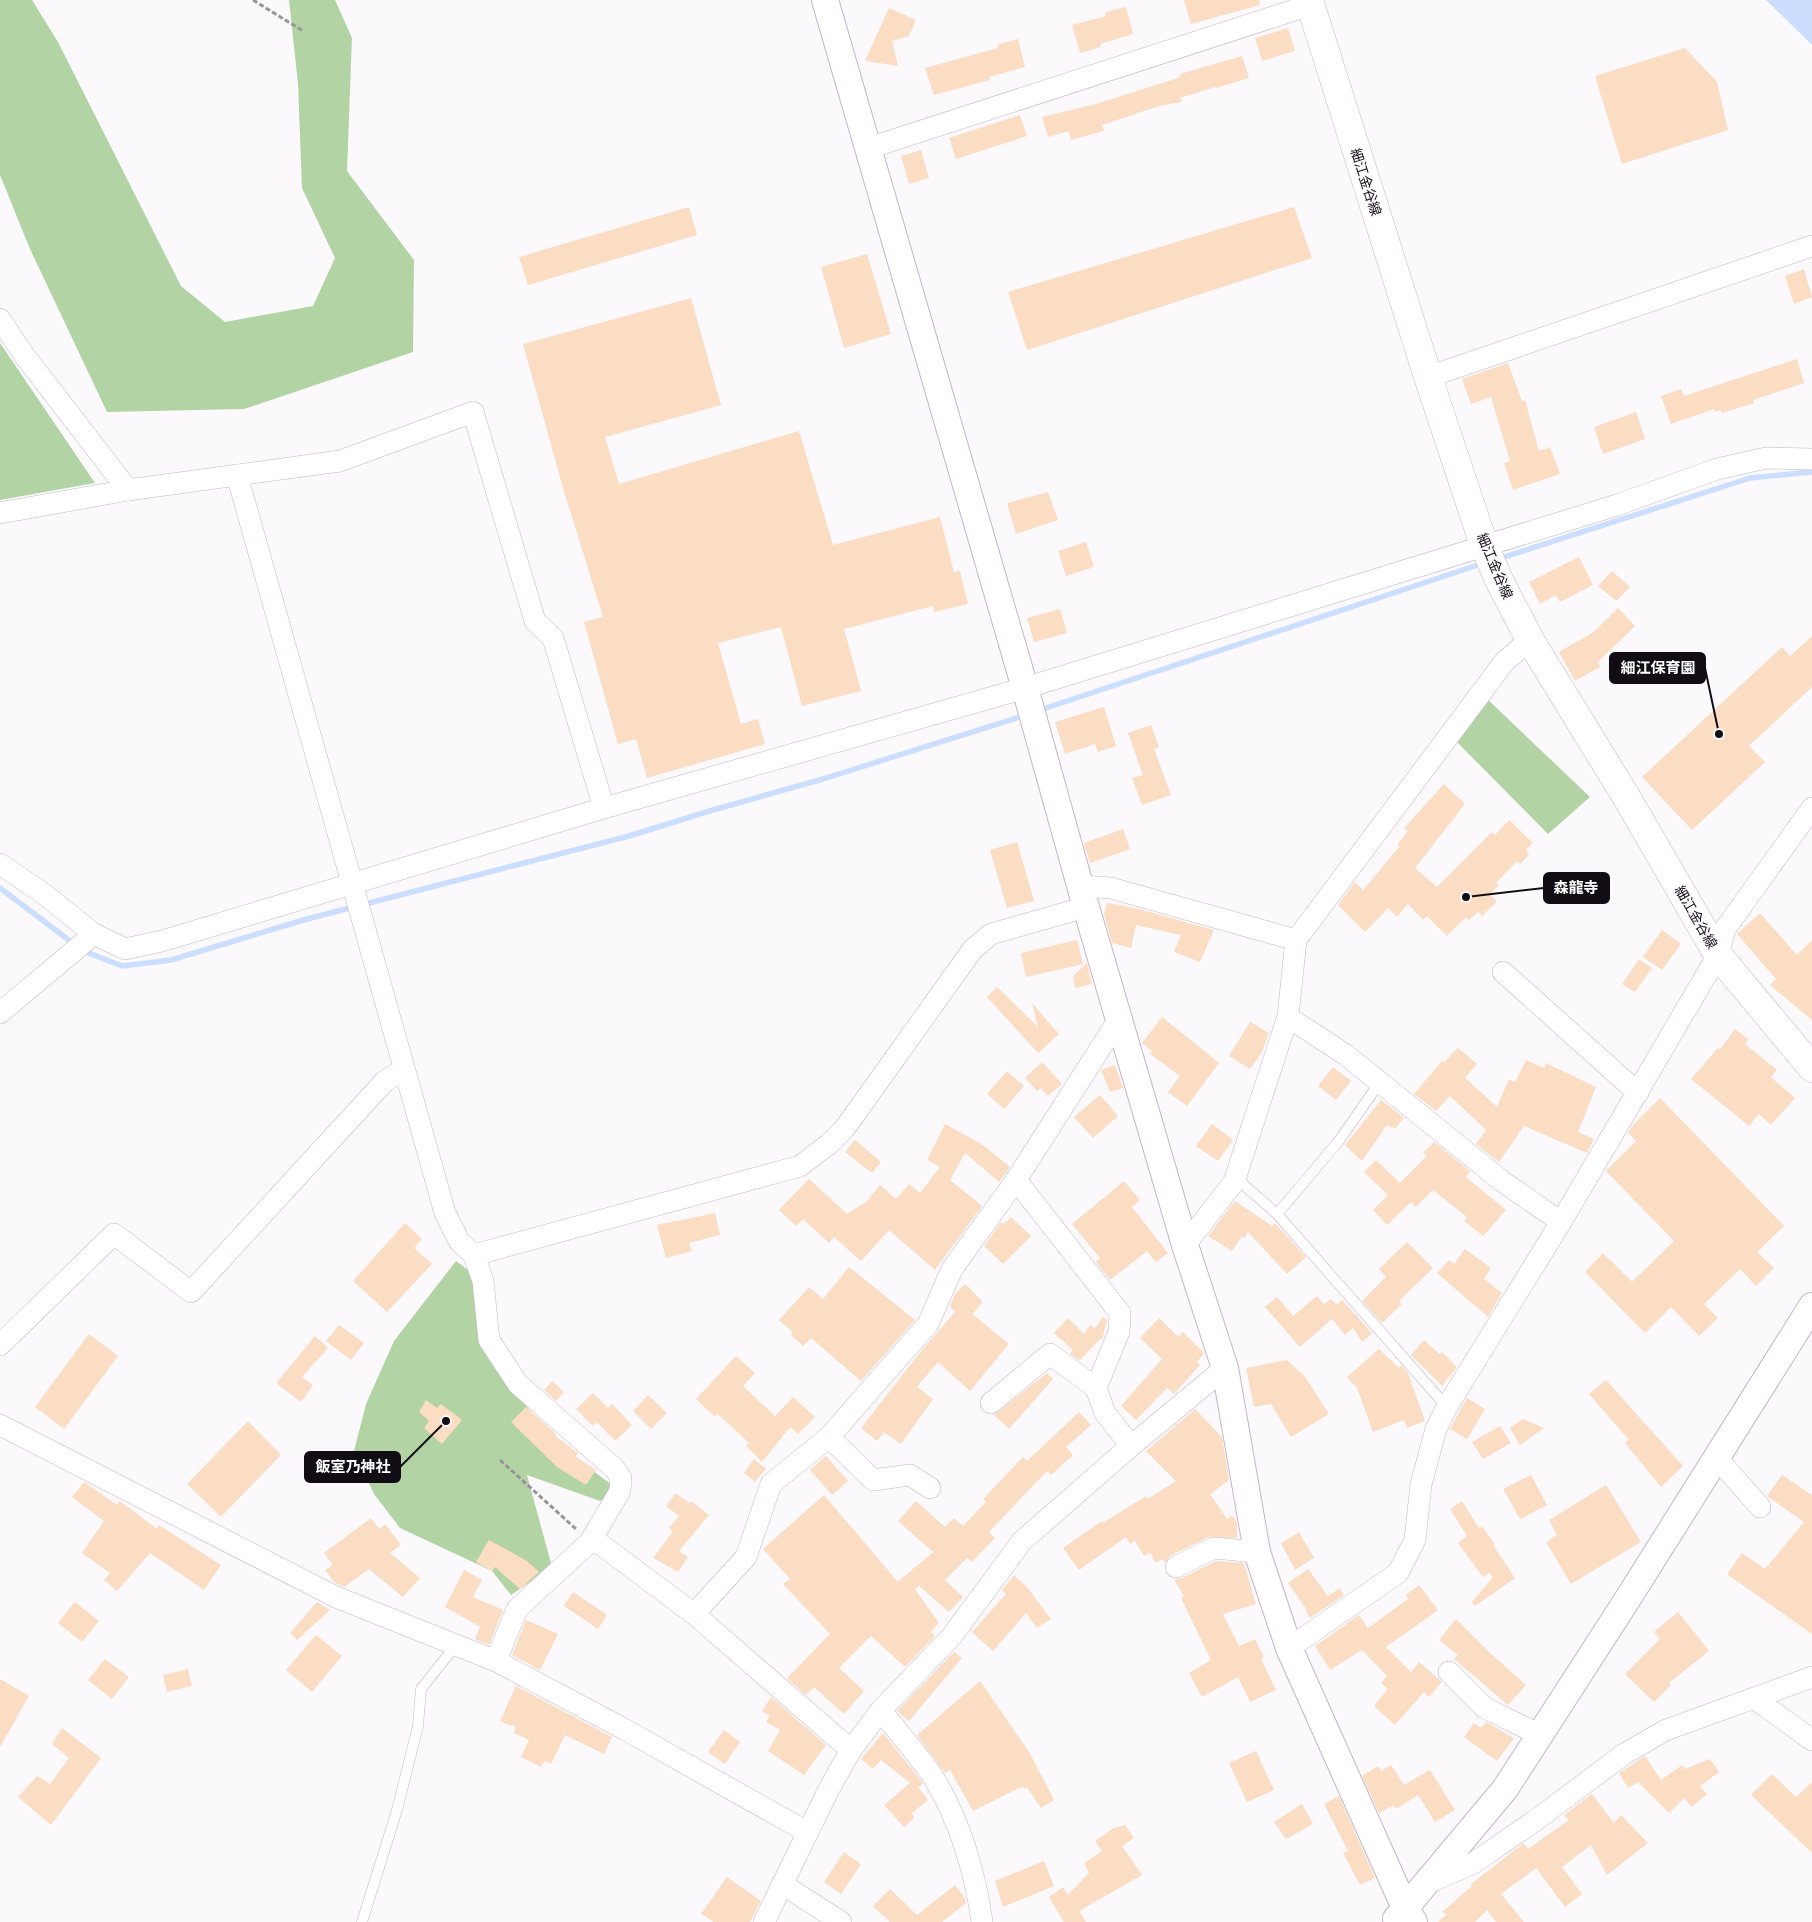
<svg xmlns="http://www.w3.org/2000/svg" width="1812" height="1922" font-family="'Alegreya Sans','Noto Sans JP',sans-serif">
<rect width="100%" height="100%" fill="#fcf9fd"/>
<!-- green -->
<g fill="#b2d4a5">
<polygon points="0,0 32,0 58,42 181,286 225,322 313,306 335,258 302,188 298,84 289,0 335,0 352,38 347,171 414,260 413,352 244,409 107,412 30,249 0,175"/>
<polygon points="0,343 95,483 0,500"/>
<polygon points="1485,697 1590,797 1548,834 1455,740"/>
<polygon points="456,1261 483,1281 504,1362 540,1431 620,1491 600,1501 527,1475 552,1567 511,1595 492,1571 400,1528 374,1494 354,1451 366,1404 394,1341"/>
</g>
<!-- water -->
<polygon fill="#cbdefd" points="1766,0 1812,0 1812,45"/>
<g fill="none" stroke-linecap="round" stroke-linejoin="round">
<!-- stream -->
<g stroke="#cbdefd" stroke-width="5.5">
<polyline points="1498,559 1750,478 1812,472"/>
<polyline points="1037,711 1484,563"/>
<polyline points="0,888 74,944"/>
<polyline points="81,950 122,966 171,960 307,919 629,836 706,812 823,779 1026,715"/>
</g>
</g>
<!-- building -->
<g fill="#faddc2">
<polygon points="1184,0 1259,0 1260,5 1191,24"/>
<polygon points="1126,7 1133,34 1100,44 1101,47 1080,53 1072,25 1106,16 1105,12"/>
<polygon points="889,8 916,20 909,36 892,41 898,66 865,61"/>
<polygon points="1288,28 1295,51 1262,61 1255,38"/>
<polygon points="1018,39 1025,67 989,77 990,80 934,95 925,68 998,48 997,45"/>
<polygon points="1685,48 1717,82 1728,130 1622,164 1595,76"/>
<polygon points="1242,56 1249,78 1216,88 1215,87 1180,98 1182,102 1159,106 1102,125 1104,131 1071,140 1069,131 1048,137 1042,117 1096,104 1181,77 1180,74"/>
<polygon points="1020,115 1027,136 956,159 949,138"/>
<polygon points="921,150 929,178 909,184 901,156"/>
<polygon points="689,207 697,235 528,285 519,257"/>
<polygon points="1294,207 1312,258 1027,350 1008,292"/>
<polygon points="867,254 891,334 844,348 821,267"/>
<polygon points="1804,269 1812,297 1794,304 1785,276"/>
<polygon points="691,298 721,405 605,437 619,484 799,431 833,545 940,517 954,572 960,571 968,604 934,612 933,606 844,629 861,691 802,706 781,627 718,643 741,724 758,719 765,744 647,778 636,739 618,744 584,622 603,617 563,488 523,344"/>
<polygon points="1797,359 1804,383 1753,400 1754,403 1722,413 1721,410 1715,412 1714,409 1671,424 1661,396 1681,389 1684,396"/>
<polygon points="1508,363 1522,401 1525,400 1539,451 1550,447 1560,474 1513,490 1504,463 1510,461 1491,397 1471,404 1462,379"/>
<polygon points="1636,412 1645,439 1603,454 1594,427"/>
<polygon points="1048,492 1058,520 1016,534 1007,503"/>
<polygon points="1086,542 1094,567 1066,576 1058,551"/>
<polygon points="1579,557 1593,585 1560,602 1556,595 1540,604 1529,582"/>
<polygon points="1612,571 1630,587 1616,601 1598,586"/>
<polygon points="1618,608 1635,626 1598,662 1600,667 1575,681 1559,652 1594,632"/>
<polygon points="1060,609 1067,633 1034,642 1027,618"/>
<polygon points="1812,636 1812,687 1749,746 1765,762 1692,830 1642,777 1782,647 1790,656"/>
<polygon points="1104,707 1116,746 1098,752 1095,744 1065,754 1055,722"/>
<polygon points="1151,725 1159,747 1154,749 1171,795 1142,805 1132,778 1143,775 1128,733"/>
<polygon points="1444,784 1465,804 1415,868 1437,887 1492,832 1495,835 1509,820 1533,843 1526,850 1529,855 1520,864 1517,861 1496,883 1499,885 1490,894 1497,901 1482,916 1478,912 1469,920 1466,917 1447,936 1427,916 1423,920 1408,904 1397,917 1388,908 1365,932 1338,905 1355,882 1363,890 1400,846 1397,845 1408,831 1404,828"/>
<polygon points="1123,829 1130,849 1090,863 1084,843"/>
<polygon points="1017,842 1034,901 1007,908 990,850"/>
<polygon points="1107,903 1135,908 1214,930 1200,962 1174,952 1181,935 1136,925 1131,948 1112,943 1104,914"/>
<polygon points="1760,913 1797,955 1812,940 1812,1020 1770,985 1776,979 1737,934"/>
<polygon points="1662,930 1681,944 1662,970 1643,957"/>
<polygon points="1077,940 1083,964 1026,977 1021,953"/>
<polygon points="1639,959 1652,968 1635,992 1622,984"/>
<polygon points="1087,963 1092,984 1075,988 1073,976"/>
<polygon points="997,987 1038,1027 1032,1003 1059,1034 1038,1053 987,997"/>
<polygon points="1162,1017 1219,1063 1187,1106 1168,1092 1180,1076 1149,1053 1153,1052 1142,1043"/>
<polygon points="1250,1022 1269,1033 1262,1052 1250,1069 1229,1056"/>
<polygon points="1735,1029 1748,1039 1745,1044 1777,1070 1771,1077 1795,1098 1771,1125 1759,1114 1749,1126 1691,1079 1718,1048 1720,1049"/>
<polygon points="1458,1048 1477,1064 1465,1078 1497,1107 1509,1079 1515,1082 1526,1060 1544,1068 1546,1063 1596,1087 1578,1132 1594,1139 1587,1153 1524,1126 1499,1162 1476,1144 1486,1130 1450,1096 1436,1111 1414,1094 1442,1061 1444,1062"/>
<polygon points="1042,1062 1062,1084 1048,1096 1041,1088 1037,1091 1025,1078"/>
<polygon points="1115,1065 1123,1088 1110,1092 1101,1070"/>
<polygon points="1333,1067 1351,1081 1336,1100 1318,1086"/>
<polygon points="1007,1071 1024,1086 1004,1109 987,1094"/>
<polygon points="1100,1095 1118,1116 1093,1138 1074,1117"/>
<polygon points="1660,1098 1784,1226 1757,1252 1774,1268 1756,1286 1740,1269 1704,1304 1718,1318 1699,1336 1671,1307 1645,1333 1585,1272 1603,1253 1632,1282 1674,1241 1606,1171 1636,1141 1628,1133 1633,1125"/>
<polygon points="1381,1100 1404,1118 1395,1129 1387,1125 1362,1161 1345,1145"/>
<polygon points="945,1124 983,1145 1010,1167 999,1182 965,1153 950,1180 982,1206 935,1270 889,1230 861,1261 834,1237 829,1243 803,1219 796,1226 779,1210 809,1179 847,1214 866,1202 880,1185 896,1199 909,1184 920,1193 940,1167 927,1160"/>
<polygon points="1212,1124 1233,1140 1218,1161 1196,1146"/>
<polygon points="855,1140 881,1162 872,1173 845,1152"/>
<polygon points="1434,1142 1470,1171 1466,1177 1506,1210 1483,1236 1464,1221 1467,1217 1433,1190 1416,1207 1411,1202 1387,1225 1373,1210 1388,1195 1364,1172 1376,1160 1400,1183 1427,1156 1423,1153"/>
<polygon points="1124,1181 1140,1200 1132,1207 1168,1253 1156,1262 1147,1251 1110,1280 1096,1262 1100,1258 1072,1224"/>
<polygon points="1235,1201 1272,1226 1275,1223 1306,1257 1287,1274 1248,1232 1244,1238 1242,1236 1232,1251 1208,1236"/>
<polygon points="715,1213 720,1235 689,1243 692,1251 666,1258 657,1225"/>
<polygon points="1011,1217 1031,1236 1003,1264 984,1246 1001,1222 1004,1224"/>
<polygon points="405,1223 422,1239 414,1248 432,1264 387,1312 353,1281"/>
<polygon points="1407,1242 1433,1268 1399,1301 1402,1304 1382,1323 1362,1301 1386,1277 1379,1269"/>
<polygon points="1465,1249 1491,1268 1484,1279 1502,1293 1488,1317 1437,1273 1449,1260 1454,1264"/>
<polygon points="849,1267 915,1320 861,1381 811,1338 803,1346 791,1335 793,1332 779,1320 809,1287 823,1299"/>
<polygon points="965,1284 983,1302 972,1314 1009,1344 970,1391 938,1362 917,1387 933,1399 901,1444 884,1432 877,1441 861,1428 922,1350 955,1312 950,1306 955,1294"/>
<polygon points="1317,1296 1324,1304 1331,1299 1337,1305 1342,1300 1372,1333 1362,1342 1353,1328 1345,1335 1332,1319 1300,1347 1265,1307 1277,1297 1293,1316"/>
<polygon points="1103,1317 1107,1320 1102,1340 1100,1339 1080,1360 1070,1354 1073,1350 1054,1333 1068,1318 1084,1334 1090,1325 1095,1328"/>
<polygon points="1159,1318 1178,1337 1183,1332 1204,1353 1197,1362 1200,1365 1174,1394 1167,1388 1136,1420 1121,1406 1162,1359 1140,1338"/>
<polygon points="339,1325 364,1343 351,1360 326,1341"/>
<polygon points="89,1334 118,1356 64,1429 35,1407"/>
<polygon points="315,1336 328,1348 302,1377 313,1385 301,1402 276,1383"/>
<polygon points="1424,1340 1439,1354 1442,1352 1457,1367 1442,1386 1411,1355"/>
<polygon points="1379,1349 1399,1368 1401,1365 1408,1373 1425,1421 1407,1428 1404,1420 1373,1432 1357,1388 1347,1377"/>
<polygon points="736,1356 755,1373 743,1386 775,1416 793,1397 815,1417 798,1434 790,1427 762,1462 746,1446 749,1443 718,1414 715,1417 696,1399"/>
<polygon points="1287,1360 1306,1378 1329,1414 1291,1437 1271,1404 1254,1407 1246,1368"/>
<polygon points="1047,1373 1053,1379 1009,1429 994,1415"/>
<polygon points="1606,1380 1683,1466 1661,1487 1625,1443 1629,1440 1589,1394"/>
<polygon points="552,1381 564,1392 556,1401 544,1390"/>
<polygon points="593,1393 608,1408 612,1404 632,1425 615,1441 597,1422 593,1426 576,1409"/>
<polygon points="648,1395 667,1413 651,1429 633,1411"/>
<polygon points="1467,1398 1485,1409 1467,1439 1450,1429"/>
<polygon points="426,1400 437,1408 441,1404 462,1420 442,1444 424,1428 429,1421 419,1412"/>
<polygon points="526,1407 557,1435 555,1436 578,1453 576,1457 596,1470 586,1485 557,1467 511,1422"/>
<polygon points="1195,1409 1222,1437 1229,1480 1210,1494 1227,1519 1232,1515 1237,1523 1237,1538 1209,1537 1170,1556 1165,1563 1162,1559 1156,1563 1150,1553 1144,1556 1135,1541 1130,1544 1126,1537 1079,1570 1063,1548 1102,1521 1103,1523 1146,1496 1148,1499 1176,1481 1146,1451"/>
<polygon points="1079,1412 1091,1425 1066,1447 1073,1455 1051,1475 1047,1471 989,1532 995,1538 972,1562 967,1558 945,1580 963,1597 949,1612 919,1586 915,1589 939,1623 931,1632 935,1636 905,1667 871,1636 839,1668 864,1691 844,1714 814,1687 806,1695 787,1678 830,1634 783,1584 790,1579 763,1549 824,1495 898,1582 933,1552 898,1521 916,1501 945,1527 954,1518 963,1526 986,1502 983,1499 1023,1457 1027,1461"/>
<polygon points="1523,1419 1544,1428 1520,1445 1510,1428"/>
<polygon points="248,1421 281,1455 221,1517 187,1484"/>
<polygon points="1500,1426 1511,1443 1483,1459 1472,1442"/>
<polygon points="826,1456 848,1481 832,1495 810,1470"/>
<polygon points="754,1459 766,1469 755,1482 744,1473"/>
<polygon points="1531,1475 1547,1505 1520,1519 1503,1489"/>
<polygon points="1782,1475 1812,1495 1812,1634 1727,1574 1742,1553 1765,1569 1804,1522 1767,1496"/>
<polygon points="84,1482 117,1505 120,1501 157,1529 159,1525 221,1565 204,1590 150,1553 117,1591 104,1580 110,1573 82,1553 104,1521 72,1497"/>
<polygon points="1606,1485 1641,1542 1571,1584 1546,1542 1557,1535 1549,1520"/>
<polygon points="676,1493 689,1503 691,1501 709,1515 679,1551 688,1557 678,1572 653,1558 673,1531 669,1528 679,1516 666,1506"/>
<polygon points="1462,1501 1479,1528 1482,1526 1495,1544 1493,1545 1515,1578 1475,1606 1472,1602 1493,1577 1489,1573 1483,1577 1458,1543 1467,1536 1450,1509"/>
<polygon points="371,1518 379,1529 385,1524 401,1545 390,1553 420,1578 403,1597 369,1569 344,1587 334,1582 325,1570 333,1565 324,1553"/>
<polygon points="1299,1532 1314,1558 1295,1570 1281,1543"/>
<polygon points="489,1540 527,1561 539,1572 520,1589 495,1567 492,1571 476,1562"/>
<polygon points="1216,1561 1244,1563 1256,1604 1223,1614 1239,1646 1255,1639 1264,1657 1261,1659 1276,1690 1250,1702 1238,1677 1202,1697 1189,1673 1211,1660 1181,1598 1184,1596 1174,1579 1182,1578"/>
<polygon points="1308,1569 1328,1596 1340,1588 1344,1595 1310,1618 1306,1611 1307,1610 1288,1583"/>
<polygon points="464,1570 482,1580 473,1597 503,1610 489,1645 475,1639 480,1627 445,1607"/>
<polygon points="1014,1575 1027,1587 1051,1619 1037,1628 1026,1613 993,1651 972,1632 1006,1594 1002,1590"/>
<polygon points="1419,1585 1438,1610 1386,1647 1411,1672 1419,1662 1442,1682 1429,1697 1424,1692 1395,1725 1374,1706 1388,1689 1381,1683 1387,1676 1362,1650 1330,1670 1315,1646 1359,1615 1368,1628 1408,1599 1406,1595"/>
<polygon points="573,1592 607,1615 598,1629 564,1606"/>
<polygon points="75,1602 99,1621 82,1642 58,1623"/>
<polygon points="317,1602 330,1610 297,1640 290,1633"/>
<polygon points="1678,1612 1709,1651 1669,1683 1671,1685 1654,1702 1625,1674 1660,1639 1654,1632"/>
<polygon points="1456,1619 1490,1653 1526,1685 1508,1705 1454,1659 1458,1655 1439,1640"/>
<polygon points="526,1620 558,1634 540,1670 512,1655"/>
<polygon points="316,1635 342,1656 312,1692 286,1670"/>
<polygon points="954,1652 962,1658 909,1721 897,1711"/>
<polygon points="105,1659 129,1677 112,1699 88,1680"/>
<polygon points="188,1669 192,1686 167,1692 163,1675"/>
<polygon points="0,1679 29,1696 0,1747"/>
<polygon points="980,1681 1029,1752 1048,1788 1054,1800 1041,1808 1027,1787 1024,1789 1023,1786 973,1811 950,1770 945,1773 917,1735"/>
<polygon points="516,1686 612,1737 604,1754 565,1735 551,1764 544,1761 541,1767 521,1757 529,1740 514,1733 516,1727 513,1726 516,1717 512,1726 500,1721"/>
<polygon points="771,1697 826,1745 804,1775 768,1751 780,1730 766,1722 770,1716 762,1711"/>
<polygon points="1486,1722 1514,1738 1497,1761 1464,1737 1474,1723 1481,1728"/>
<polygon points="62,1728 101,1758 51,1825 18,1797 37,1776 50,1784 69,1758 52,1744"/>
<polygon points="724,1730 740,1742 725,1764 708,1752"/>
<polygon points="883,1733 919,1778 923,1784 918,1787 928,1800 912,1813 914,1818 904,1827 884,1805 910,1783 881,1760 873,1769 861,1759"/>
<polygon points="1256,1751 1274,1790 1247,1802 1229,1763"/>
<polygon points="1645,1756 1661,1780 1682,1765 1685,1769 1710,1759 1719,1772 1700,1786 1707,1794 1692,1807 1684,1798 1669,1813 1638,1782 1628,1788 1619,1773"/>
<polygon points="1391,1765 1404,1785 1430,1770 1455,1810 1435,1822 1418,1795 1396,1809 1394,1805 1379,1813 1362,1776 1378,1766 1381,1771"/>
<polygon points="1772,1774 1796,1797 1812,1782 1812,1853 1751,1795"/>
<polygon points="1592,1794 1614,1823 1621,1815 1648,1843 1607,1875 1591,1845 1562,1867 1582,1894 1565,1907 1536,1868 1501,1894 1524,1922 1496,1922 1487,1910 1475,1922 1438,1922 1447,1914 1442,1912 1472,1886 1471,1884 1524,1843 1528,1849 1569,1820 1564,1815"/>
<polygon points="1339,1796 1375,1878 1360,1885 1343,1853 1348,1851 1324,1804"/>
<polygon points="1302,1804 1313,1824 1286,1839 1274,1822"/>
<polygon points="1125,1825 1134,1838 1122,1846 1142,1875 1079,1911 1086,1922 1064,1922 1049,1897 1063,1887 1068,1895 1089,1873 1084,1863 1102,1851 1095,1841 1114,1828"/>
<polygon points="844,1852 861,1864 841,1894 824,1882"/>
<polygon points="1044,1861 1054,1886 1003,1907 995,1881"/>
<polygon points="727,1877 761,1901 750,1922 714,1922 701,1914"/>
<polygon points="955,1885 965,1898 966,1903 942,1922 890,1922 873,1906 890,1889 917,1915"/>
</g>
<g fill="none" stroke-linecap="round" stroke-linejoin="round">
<defs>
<g id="service">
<polyline points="1236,1178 1277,1214 1447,1407"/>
<polyline points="1277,1214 1338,1142 1380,1082"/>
<polyline points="362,1922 397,1810 418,1726 421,1689 456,1645"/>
</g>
<g id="minor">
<polyline points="869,148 1310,5"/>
<polyline points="0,319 24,355 128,490"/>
<polyline points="1428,377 1812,246"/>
<polyline points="237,475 445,1213 459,1241 474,1255 483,1281 489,1340 518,1384 615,1469 621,1478 620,1491 590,1542 517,1609 496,1661"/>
<polyline points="0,513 128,490 340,461 473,412 535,621 553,638 604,808"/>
<polyline points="0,864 44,894 94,934 117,945 125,949 162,941 604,808 1025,688 1617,505 1717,469 1766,458 1812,459"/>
<polyline points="1081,886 1111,888 1296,940"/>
<polyline points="1503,972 1638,1093"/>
<polyline points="0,1013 94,934"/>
<polyline points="1288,1017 1346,1055 1502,1181 1561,1222"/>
<polyline points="1016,1180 1120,1313 1119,1332 1096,1388 1105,1413 1131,1446"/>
<polyline points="1185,1245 1234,1182 1288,1016 1296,940 1505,661 1530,640"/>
<polyline points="474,1255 800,1166 829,1144 845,1128 973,949 991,934 1086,907"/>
<polyline points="0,1345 114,1234 191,1292 385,1081 404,1069"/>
<polyline points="991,1403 1050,1354 1096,1388"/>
<polyline points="0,1425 336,1597 496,1661 624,1729 807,1832"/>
<polyline points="829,1437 873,1480 910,1475 930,1488"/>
<polyline points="1716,1457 1760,1507"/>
<polyline points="592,1538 694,1614 851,1750"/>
<polyline points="1176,1567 1214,1548 1257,1552"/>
<polyline points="694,1614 746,1557 771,1484 829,1437 928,1324 952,1269 1016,1180 1119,1019"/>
<polyline points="1289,1648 1398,1573 1415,1540 1421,1484 1436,1429 1448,1405 1561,1222 1718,955 1725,929 1812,808"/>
<polyline points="1449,1672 1485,1708 1540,1735"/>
<polyline points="1755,1699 1812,1740"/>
<path d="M 881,1710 C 898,1733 920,1756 935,1780 C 961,1824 975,1872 982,1922"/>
<polyline points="782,1884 841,1922"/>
<polyline points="1425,1884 1472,1864 1536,1820 1624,1754 1666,1730 1812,1677"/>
<polyline points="764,1922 829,1789 851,1750 881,1710 952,1636 1022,1541 1131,1446 1225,1368"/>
</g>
<g id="tertiary">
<polyline points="825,0 1025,688 1086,907 1185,1245 1225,1368 1257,1552 1289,1648 1405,1908 1414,1922"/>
<polyline points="1396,1919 1505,1789 1627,1600 1812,1306"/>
</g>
<polyline id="primary" points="1309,0 1428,377 1484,545 1498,578 1530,640 1627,798 1718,955 1812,1068"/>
</defs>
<!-- service casing -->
<use href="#service" stroke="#c3b5c7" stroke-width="11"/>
<!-- minor casing -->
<use href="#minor" stroke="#c3b5c7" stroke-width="22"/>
<!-- tertiary casing -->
<use href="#tertiary" stroke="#c3b5c7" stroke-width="28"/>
<!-- primary casing -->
<use href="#primary" stroke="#c3b5c7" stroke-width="29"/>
<!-- path -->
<g stroke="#989499" stroke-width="3" stroke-dasharray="5 2.5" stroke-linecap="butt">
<polyline points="253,0 303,31"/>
<polyline points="500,1460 576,1529"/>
</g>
<!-- service -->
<use href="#service" stroke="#fff" stroke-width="10"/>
<!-- minor -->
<use href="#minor" stroke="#fff" stroke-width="21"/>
<!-- tertiary -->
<use href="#tertiary" stroke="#fff" stroke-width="26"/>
<!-- primary -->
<use href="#primary" stroke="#fff" stroke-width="28"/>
</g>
<g text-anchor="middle" stroke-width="4" stroke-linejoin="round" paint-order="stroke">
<!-- street labels -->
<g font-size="14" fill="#120d14" stroke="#fcf9fd">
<text transform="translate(1366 182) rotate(72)" y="5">細江金谷線</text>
<text transform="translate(1495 566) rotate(67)" y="5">細江金谷線</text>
<text transform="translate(1696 917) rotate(60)" y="5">細江金谷線</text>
</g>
</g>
<!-- callouts -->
<path fill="none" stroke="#120d14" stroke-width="2" d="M1719 734L1705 668M1466 897L1544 888M446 1421L400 1467"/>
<g fill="#120d14" stroke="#fcf9fd" stroke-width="2">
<circle cx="1719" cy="734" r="5"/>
<circle cx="1466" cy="897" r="5"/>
<circle cx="446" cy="1421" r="5"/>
</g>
<g fill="#120d14" stroke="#120d14" stroke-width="2">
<rect x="1610" y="653" width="95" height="30" rx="5"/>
<rect x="1544" y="873" width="65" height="30" rx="5"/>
<rect x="305" y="1452" width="95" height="30" rx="5"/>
</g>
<g font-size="15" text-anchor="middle" font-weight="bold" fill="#fff">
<text x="1658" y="673">細江保育園</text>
<text x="1576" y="893">森龍寺</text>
<text x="353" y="1472">飯室乃神社</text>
</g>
</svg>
